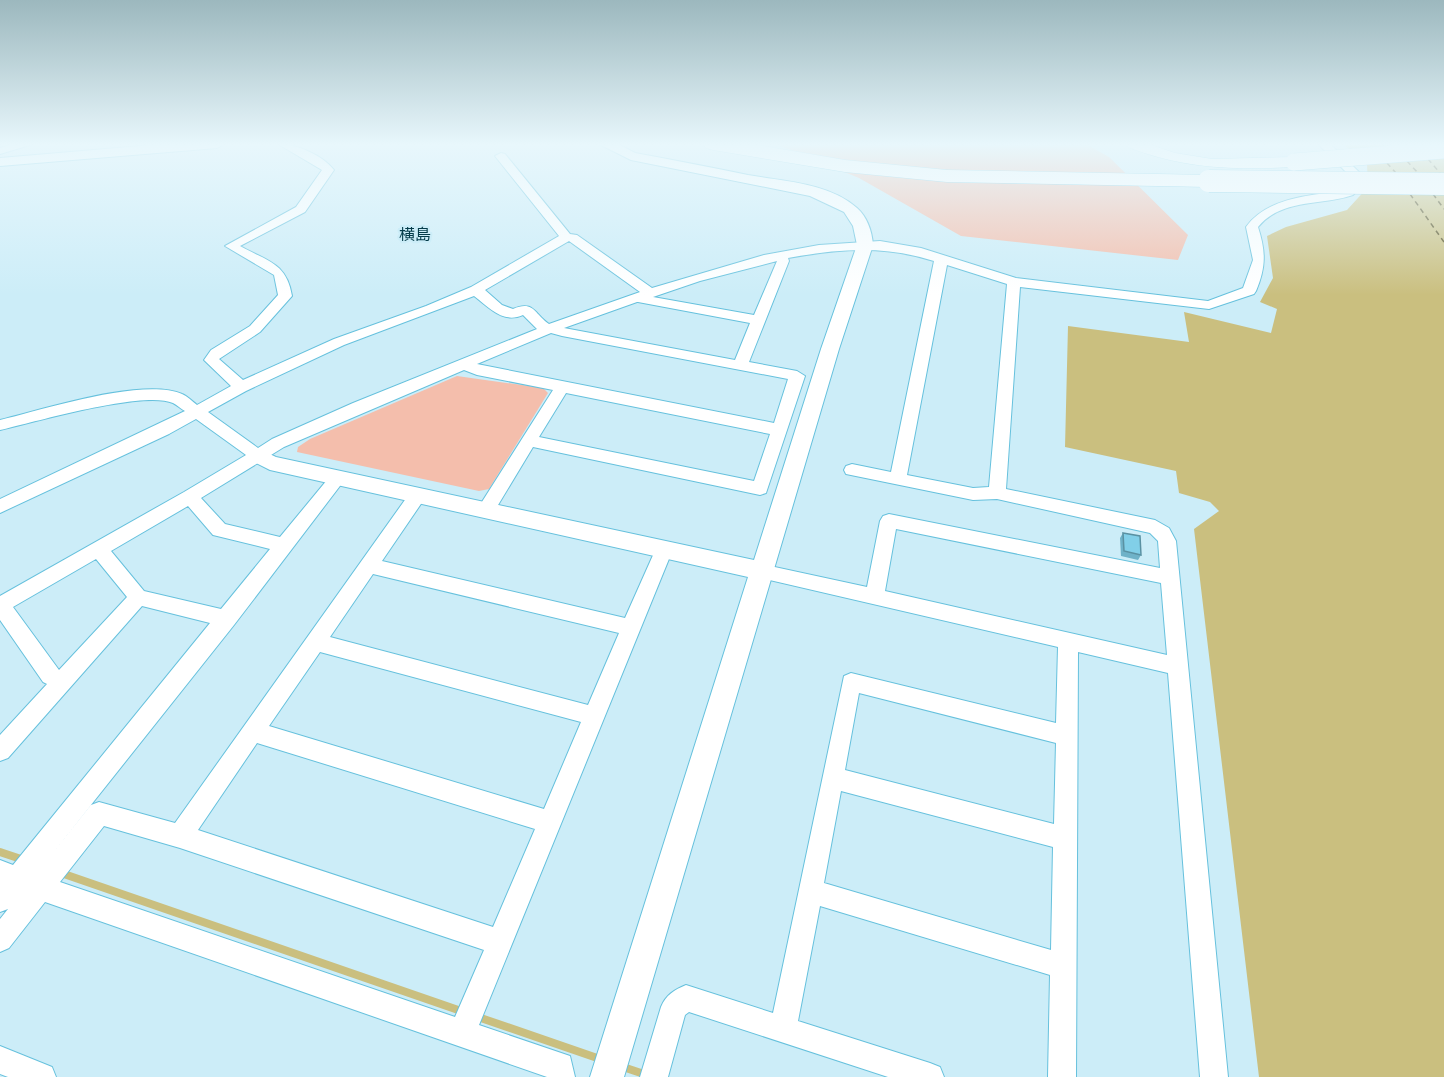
<svg xmlns="http://www.w3.org/2000/svg" width="1444" height="1077" font-family="'Roboto Condensed','Noto Sans JP',sans-serif">
<rect width="100%" height="100%" fill="#ccedf8"/>
<!-- green -->
<g fill="#f4beac">
<polygon points="776,144 1086,144 1109,157 1188,235 1178,260 961,236 859,178"/>
<polygon points="457,376 543,388 548,393 489,489 479,491 297,452 298,447 310,439"/>
</g>
<!-- water -->
<polygon fill="#cabf7f" points="1343,144 1444,144 1444,1077 1259,1077 1194,529 1219,511 1210,502 1179,493 1176,471 1065,447 1068,326 1189,342 1184,312 1271,333 1277,309 1260,302 1273,278 1267,236 1286,227 1347,210 1368,187 1367,164"/>
<g fill="none" stroke-linecap="round" stroke-linejoin="round">
<!-- stream -->
<g stroke="#cabf7f" stroke-width="8">
<polyline points="0,852 24,860"/>
<polyline points="61,873 464,1012"/>
<polyline points="475,1016 603,1060"/>
<polyline points="620,1066 653,1077"/>
</g>
<!-- ferry -->
<g stroke="#504817" stroke-width="1.5" stroke-dasharray="5 4" stroke-linecap="butt">
<polyline points="1428,159 1440,173"/>
<polyline points="1407,161 1418,173"/>
<polyline points="1387,163 1396,173"/>
<polyline points="1410,194 1444,242"/>
<polyline points="1433,194 1444,209"/>
</g>
<defs>
<g id="minor">
<polygon points="14,144 33,144 0,154 0,148"/>
<path d="M 278,144 C 297,144 322,155 334,170 L 305,212 L 240,246 C 267,261 287,263 292,296 L 260,332 L 219,359 L 243,380 L 334,339 L 426,306 L 471,287 L 559,236 L 495,156 L 501,153 L 505,154 L 570,234 L 577,235 L 652,288 L 764,255 L 819,245 L 880,241 L 921,248 L 1016,278 L 1208,301 L 1243,288 L 1253,260 L 1246,227 C 1267,198 1309,195 1343,191 L 1350,187 L 1352,179 L 1350,176 L 1318,144 L 1330,144 L 1359,172 L 1364,179 L 1361,187 L 1353,195 C 1322,206 1282,198 1258,227 C 1266,252 1266,267 1256,291 L 1254,294 L 1209,309 L 1020,287 L 1006,489 L 1155,520 L 1169,528 L 1176,541 L 1228,1077 L 1200,1077 L 1168,673 L 1078,652 L 1076,1077 L 1048,1077 L 1050,975 L 820,906 L 798,1021 L 930,1063 L 940,1067 L 944,1077 L 888,1077 L 689,1012 L 685,1015 L 668,1077 L 640,1077 L 661,1007 C 666,995 674,990 686,985 L 773,1013 L 844,676 L 851,673 L 1056,723 L 1058,647 L 761,578 L 754,576 L 752,571 L 754,566 L 761,564 L 867,587 L 880,521 L 883,516 L 889,514 L 1160,568 L 1158,541 L 1150,533 L 997,499 L 973,500 L 846,474 L 844,470 L 846,466 L 852,464 L 891,472 L 934,261 C 884,245 839,249 788,258 L 789,261 L 749,362 L 797,371 L 805,376 L 766,493 L 760,495 L 533,447 L 492,515 L 486,517 L 480,515 L 477,510 L 480,505 L 553,390 L 477,375 L 464,370 L 284,447 L 201,498 L 225,524 L 280,537 L 332,474 L 338,472 L 344,474 L 346,478 L 234,625 L 48,859 L 91,805 L 99,802 L 175,823 L 412,490 L 418,489 L 424,490 L 427,495 L 382,561 L 625,618 L 658,544 L 664,542 L 670,544 L 673,549 L 479,1025 L 570,1056 L 575,1077 L 547,1077 L 45,902 L 9,948 L 0,952 L 0,919 L 8,909 L 0,912 L 0,860 L 13,865 L 210,623 L 142,606 L 8,758 L 0,761 L 0,735 L 47,684 L 43,682 L 0,620 L 0,596 L 184,492 L 246,455 L 196,419 L 169,434 L 0,513 L 0,499 L 185,411 C 181,409 177,405 173,403 C 144,390 35,422 0,430 L 0,420 C 42,410 143,377 182,394 C 187,396 192,401 197,405 L 231,386 L 204,360 L 211,350 L 250,326 L 278,295 L 274,275 L 225,246 L 296,207 L 322,170 ZM 569,241 L 640,292 L 549,324 C 534,314 534,300 513,309 L 502,305 L 485,290 ZM 777,261 L 754,315 L 653,297 L 700,281 ZM 947,265 L 1007,284 L 989,487 L 973,488 L 907,475 ZM 474,296 C 490,308 503,324 523,315 L 537,329 L 353,403 L 272,439 L 258,448 L 208,412 L 246,391 L 344,345 ZM 637,302 L 638,302 L 750,323 L 735,360 L 564,328 ZM 551,333 L 562,336 L 788,379 L 774,423 L 477,364 ZM 566,393 L 770,434 L 754,481 L 539,437 ZM 188,506 L 213,535 L 270,549 L 221,609 L 144,591 L 111,551 ZM 896,529 L 1161,583 L 1167,655 L 885,591 ZM 96,559 L 127,597 L 59,670 L 13,607 ZM 373,574 L 619,633 L 588,705 L 330,637 ZM 320,652 L 581,722 L 544,809 L 269,726 ZM 859,693 L 1056,743 L 1054,824 L 845,770 ZM 257,743 L 535,829 L 493,927 L 198,830 ZM 841,791 L 1053,847 L 1051,950 L 824,883 ZM 104,826 L 180,848 L 484,950 L 455,1017 L 60,882 Z"/>
<polygon points="0,1046 52,1067 56,1077 8,1077 0,1074"/>
</g>
<g id="tertiary">
<polygon points="164,144 224,144 217,148 0,166 0,158"/>
<path d="M 599,144 L 618,144 L 635,153 C 673,160 710,167 748,175 C 782,181 830,183 857,208 C 867,217 872,231 873,245 L 839,349 L 624,1077 L 590,1077 L 748,577 L 270,470 L 250,460 L 247,455 L 250,450 L 257,448 L 276,457 L 754,560 L 821,349 L 857,245 L 853,226 L 844,212 L 810,196 L 631,160 Z"/>
</g>
<path id="secondary" d="M 1126,144 L 1148,144 L 1175,153 L 1212,159 L 1294,157 L 1302,162 L 1294,167 C 1236,170 1183,169 1128,147 Z"/>
<polygon id="motorway" points="703,144 751,144 845,160 947,170 1209,175 1216,177 1220,181 1216,185 1209,187 947,182 845,172 713,150 706,148"/>
</defs>
<!-- minor casing -->
<use href="#minor" stroke="#66c1dd" stroke-width="2"/>
<!-- tertiary casing -->
<use href="#tertiary" stroke="#66c1dd" stroke-width="2"/>
<!-- secondary casing -->
<use href="#secondary" stroke="#66c1dd" stroke-width="1"/>
<!-- motorway casing -->
<use href="#motorway" stroke="#66c1dd" stroke-width="1"/>
<!-- minor -->
<use href="#minor" fill="#fff" fill-rule="evenodd"/>
<!-- tertiary -->
<use href="#tertiary" fill="#fff" fill-rule="evenodd"/>
<!-- secondary -->
<use href="#secondary" fill="#fff" fill-rule="evenodd"/>
<!-- motorway -->
<use href="#motorway" fill="#fff" fill-rule="evenodd"/>
<defs>
<polyline id="secondary-bridge" points="1294,162 1444,150"/>
<polyline id="motorway-bridge" points="1209,181 1444,184"/>
</defs>
<!-- secondary-bridge casing -->
<use href="#secondary-bridge" stroke="#66c1dd" stroke-width="18" stroke-linecap="butt"/>
<!-- motorway-bridge casing -->
<use href="#motorway-bridge" stroke="#66c1dd" stroke-width="23" stroke-linecap="butt"/>
<!-- secondary-bridge -->
<use href="#secondary-bridge" stroke="#fff" stroke-width="17"/>
<!-- motorway-bridge -->
<use href="#motorway-bridge" stroke="#fff" stroke-width="22"/>
</g>
<!-- wall -->
<polygon fill="#6fb2c8" points="1123,533 1141,555 1138,560 1121,556 1120,538"/>
<!-- building -->
<polygon fill="#81cfe8" stroke="#5a91a2" stroke-width="1.5" points="1123,533 1140,536 1141,555 1124,551"/>
<!-- sky -->
<linearGradient id="sky" x2="0" y2="1"><stop stop-color="#9cb8be"/><stop offset="0.49" stop-color="#e8f7fc"/><stop offset="1" stop-color="#e8f7fc" stop-opacity="0"/></linearGradient>
<rect width="1444" height="295" fill="url(#sky)"/>
<g text-anchor="middle" stroke-width="4.5" stroke-linejoin="round" paint-order="stroke">
<!-- far-quarter labels -->
<g font-size="16" fill="#053c4a" stroke="#ccedf8">
<text x="415" y="240">横島</text>
</g>
</g>
</svg>
